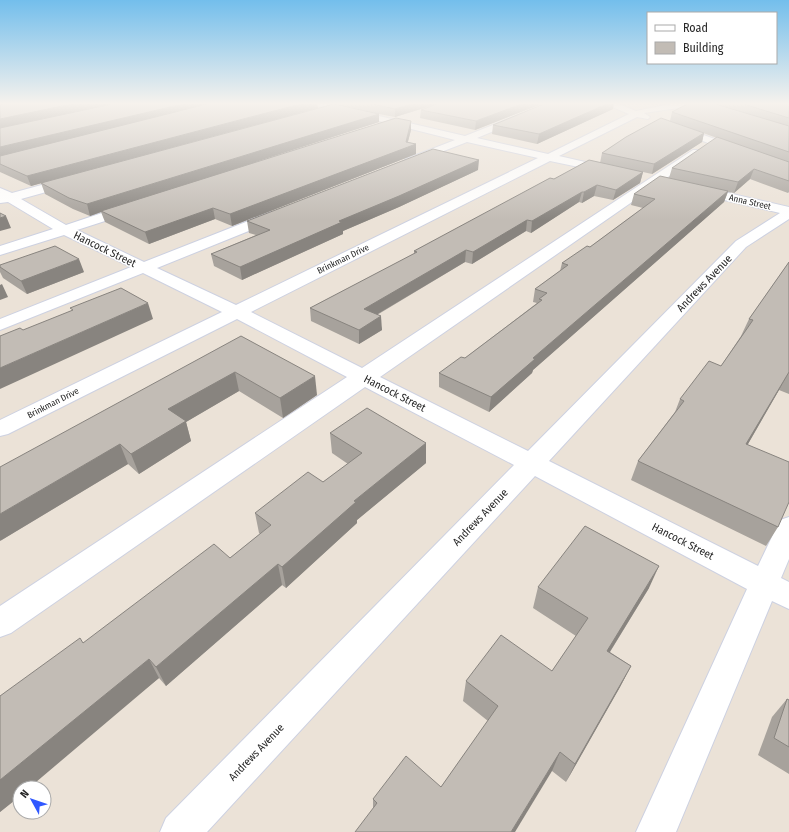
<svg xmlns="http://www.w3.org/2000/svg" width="789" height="832" font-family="'Fira Sans Condensed',sans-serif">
<rect width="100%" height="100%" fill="#ebe2d7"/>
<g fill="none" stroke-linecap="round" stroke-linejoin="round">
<defs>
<g id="minor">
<polygon points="308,103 323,103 465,136 549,103 561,103 477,138 548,154 629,114 603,103 616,103 636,111 675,103 696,103 692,106 644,113 650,117 648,119 637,117 559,156 616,169 618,171 616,173 612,174 550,161 251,312 362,368 693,150 701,150 702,152 701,154 380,377 528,451 736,241 780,213 694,193 692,190 694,187 698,186 789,207 789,219 746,247 549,461 758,566 780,520 789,517 789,559 781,578 789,582 789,609 772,601 676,832 636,832 747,589 535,476 207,832 160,832 166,818 514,465 365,387 11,633 0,637 0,606 347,377 237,319 8,434 0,436 0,420 222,312 143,273 0,330 0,319 131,267 64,235 0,255 0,246 53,229 8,202 0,203 0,188 12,193 71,177 75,178 77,181 75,184 21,199 66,225 126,205 136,205 138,208 136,211 77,230 144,262 271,212 281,212 283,215 281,218 157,268 236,305 538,158 467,142 410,164 406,163 404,161 406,159 455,140"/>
<polygon points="675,125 789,165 789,172 672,130 670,128"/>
</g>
</defs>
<!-- minor casing -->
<use href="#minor" stroke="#cdd1e1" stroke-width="2"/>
<!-- minor -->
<use href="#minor" fill="#fff" fill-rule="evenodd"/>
</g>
<!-- wall -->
<g fill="#a7a29c">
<polygon points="332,103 440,103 395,117 379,114 379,122 255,162 411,121 411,130 408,142 416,144 416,154 232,226 215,219 149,244 105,222 101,212 90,216 73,209 45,194 41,183 31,186 0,172 0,105 318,108 148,154 366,111"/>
<polygon points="440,103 544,103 475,130 420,118 421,110"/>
<polygon points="689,103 789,103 789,192 788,193 750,179 734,193 728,192 724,202 533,370 532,373 489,412 439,387 439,373 465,358 537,303 533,302 535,289 560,271 562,263 590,247 643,208 631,205 634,194 669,178 672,168 717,138 670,121 672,112"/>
<polygon points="613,109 537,144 492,134 493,125"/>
<polygon points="704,133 702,142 652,174 643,172 640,183 613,200 594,196 582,203 579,202 531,233 526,231 472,264 465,262 377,315 382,330 359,344 311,321 310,308 414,254 414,251 554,179 600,163 602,153"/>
<polygon points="478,170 399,207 343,231 343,234 242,280 214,266 211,254 256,235 249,233 247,221"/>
<polygon points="789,262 789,394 779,390 748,444 778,527 766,546 631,480 638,461 675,412 680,399 721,366 741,336 749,319"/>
<polygon points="0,265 84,272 27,294 3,278 0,272"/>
<polygon points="241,336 317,395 283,418 239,391 186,422 191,441 139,474 128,464 0,541"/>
<polygon points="330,433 426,443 426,463 357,520 357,523 286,588 282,585 166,686 159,678 20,788 20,796 0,812 0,696 83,643 230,558 260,534 259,533 255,513 323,482 348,464 332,453"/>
<polygon points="538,587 649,588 610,652 631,666 620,687 566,782 552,771 373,808 373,799 441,787 488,721 463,701 466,681 552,671 576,636 533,608"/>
<polygon points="787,699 789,700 789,774 758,755 772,717"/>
</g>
<!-- shaded-wall -->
<g fill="#88847f">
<polygon points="76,103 116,103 0,128 0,119"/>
<polygon points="187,103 222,103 0,158 0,147"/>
<polygon points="304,103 317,103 318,108 31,186 27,176"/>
<polygon points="414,103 440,103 395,117 395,109"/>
<polygon points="524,103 544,103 475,130 476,121"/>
<polygon points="609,103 614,103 613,109 537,144 539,134"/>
<polygon points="379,114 379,122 102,212 101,211 101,212 90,216 87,204"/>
<polygon points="411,121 411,130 406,148 416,144 416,154 232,226 230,214 406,142"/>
<polygon points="704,133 702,142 652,174 654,164"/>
<polygon points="479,160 478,170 399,207 343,231 343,234 242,280 240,267 339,221"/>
<polygon points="754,169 750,179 734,193 738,182"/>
<polygon points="643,172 640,183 613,200 616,190"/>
<polygon points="597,185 594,196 582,203 584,192"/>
<polygon points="728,191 724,202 533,370 532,373 489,412 491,397 533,358"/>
<polygon points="582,192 579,202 531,233 532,221"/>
<polygon points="213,208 215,219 149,244 145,232"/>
<polygon points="6,216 11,228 0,231 0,218"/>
<polygon points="527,220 526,231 472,264 473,252"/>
<polygon points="466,250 465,262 364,322 364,309"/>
<polygon points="79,259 84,272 27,294 21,281"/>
<polygon points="2,284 8,297 0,300 0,285"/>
<polygon points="148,303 153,319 0,389 0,368"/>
<polygon points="381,316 382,330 359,344 359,330"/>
<polygon points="235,372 239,391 186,422 191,441 139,474 131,454 168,409"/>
<polygon points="789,372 779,390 737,463 746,444"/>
<polygon points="315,376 317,395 283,418 280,398"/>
<polygon points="426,443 426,463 357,520 357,523 286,588 282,567 354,501"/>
<polygon points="120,444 128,464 0,541 0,514"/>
<polygon points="278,564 282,585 166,686 156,667"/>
<polygon points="659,566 649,588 598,671 607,651"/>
<polygon points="149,659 159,678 29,788 20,788 20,796 0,812 0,780"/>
<polygon points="631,666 620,687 566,782 575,764"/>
<polygon points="560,752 552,771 515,832 511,832"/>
</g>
<!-- building -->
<g fill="#c2bcb5" stroke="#88847f">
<polygon points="6,103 76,103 0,119 0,105"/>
<polygon points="117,103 187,103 0,147 0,128"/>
<polygon points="211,103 304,103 27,176 0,164 0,156"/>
<polygon points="368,103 414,103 395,109"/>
<polygon points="440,103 524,103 476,121 421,110"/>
<polygon points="546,103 609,103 539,134 493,125"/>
<polygon points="689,103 712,103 789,126 789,152 672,112"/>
<polygon points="740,103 789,103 789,118"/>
<polygon points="334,104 379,114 87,204 69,198 41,183"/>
<polygon points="396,118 411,121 406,142 416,144 230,214 213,208 145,232 101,211"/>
<polygon points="661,118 704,133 654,164 602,153 626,137"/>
<polygon points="717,137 789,162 789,181 754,169 738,182 672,168"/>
<polygon points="433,149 479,160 399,196 339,221 342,222 240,267 211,254 270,230 247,221"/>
<polygon points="589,160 643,172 616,190 597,185 584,192 582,192 532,221 527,220 473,252 466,250 364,309 381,316 359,330 310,308 417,252 414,251 550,178 554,179"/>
<polygon points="660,176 728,191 533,358 535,359 491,397 439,373 461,357 465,358 542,300 539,299 547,293 535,289 568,265 562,263 587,246 590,247 655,199 634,194"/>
<polygon points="0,213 6,216 0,218"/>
<polygon points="55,246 79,259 21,281 0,267 0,265"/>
<polygon points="789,262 789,372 746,444 789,462 789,502 778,527 638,461 684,401 680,399 709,361 721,366 753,320 749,319"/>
<polygon points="121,288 148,303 0,368 0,336 20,328 23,330 73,310 70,308"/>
<polygon points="241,336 315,376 280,398 235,372 168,409 186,421 131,454 120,444 0,514 0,467"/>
<polygon points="367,408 426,443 354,501 356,502 282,567 278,564 156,667 149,659 0,780 0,696 80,638 83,643 214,544 230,558 271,525 255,513 308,472 323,482 362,453 330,433"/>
<polygon points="585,526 659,566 607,651 631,666 575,764 560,752 511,832 355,832 377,803 373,799 406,756 441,787 498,706 466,681 501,635 552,671 588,618 538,587"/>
<polygon points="787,699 789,700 789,747 774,738"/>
</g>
<!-- sky -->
<linearGradient id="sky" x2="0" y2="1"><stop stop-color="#73beec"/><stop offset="0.47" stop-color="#f6f2ed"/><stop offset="1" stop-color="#f6f2ed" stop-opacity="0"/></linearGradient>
<rect width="789" height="220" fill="url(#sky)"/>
<g text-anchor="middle" stroke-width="3" stroke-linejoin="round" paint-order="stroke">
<!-- far-street labels -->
<g font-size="9" fill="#272727" stroke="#fff">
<text transform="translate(750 202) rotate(13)" y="3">Anna Street</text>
<text transform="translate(343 259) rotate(-26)" y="3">Brinkman Drive</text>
<text transform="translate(53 403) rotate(-27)" y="3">Brinkman Drive</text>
</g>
<!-- street labels -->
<g font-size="11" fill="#272727" stroke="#fff">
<text transform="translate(105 249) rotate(26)" y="4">Hancock Street</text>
<text transform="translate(704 283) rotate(-46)" y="4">Andrews Avenue</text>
<text transform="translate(395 393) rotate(27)" y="4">Hancock Street</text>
<text transform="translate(480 517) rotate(-46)" y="4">Andrews Avenue</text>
<text transform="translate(683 541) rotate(27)" y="4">Hancock Street</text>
<text transform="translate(256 752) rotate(-46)" y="4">Andrews Avenue</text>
</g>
</g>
<!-- legend -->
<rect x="647" y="12" width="130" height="52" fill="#ffffff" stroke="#a9a9a9"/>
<rect x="655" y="25" width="20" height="6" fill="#ffffff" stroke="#a9a9a9"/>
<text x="683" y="32" font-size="12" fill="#272727">Road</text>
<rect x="655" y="42" width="20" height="12" fill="#c2bcb5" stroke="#a9a9a9"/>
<text x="683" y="52" font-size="12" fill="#272727">Building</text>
<!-- north arrow -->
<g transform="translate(32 800) rotate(310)"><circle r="19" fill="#ffffff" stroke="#a9a9a9"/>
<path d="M0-3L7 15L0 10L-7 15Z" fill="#3058ff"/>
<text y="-6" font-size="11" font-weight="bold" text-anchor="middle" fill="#272727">N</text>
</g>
</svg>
